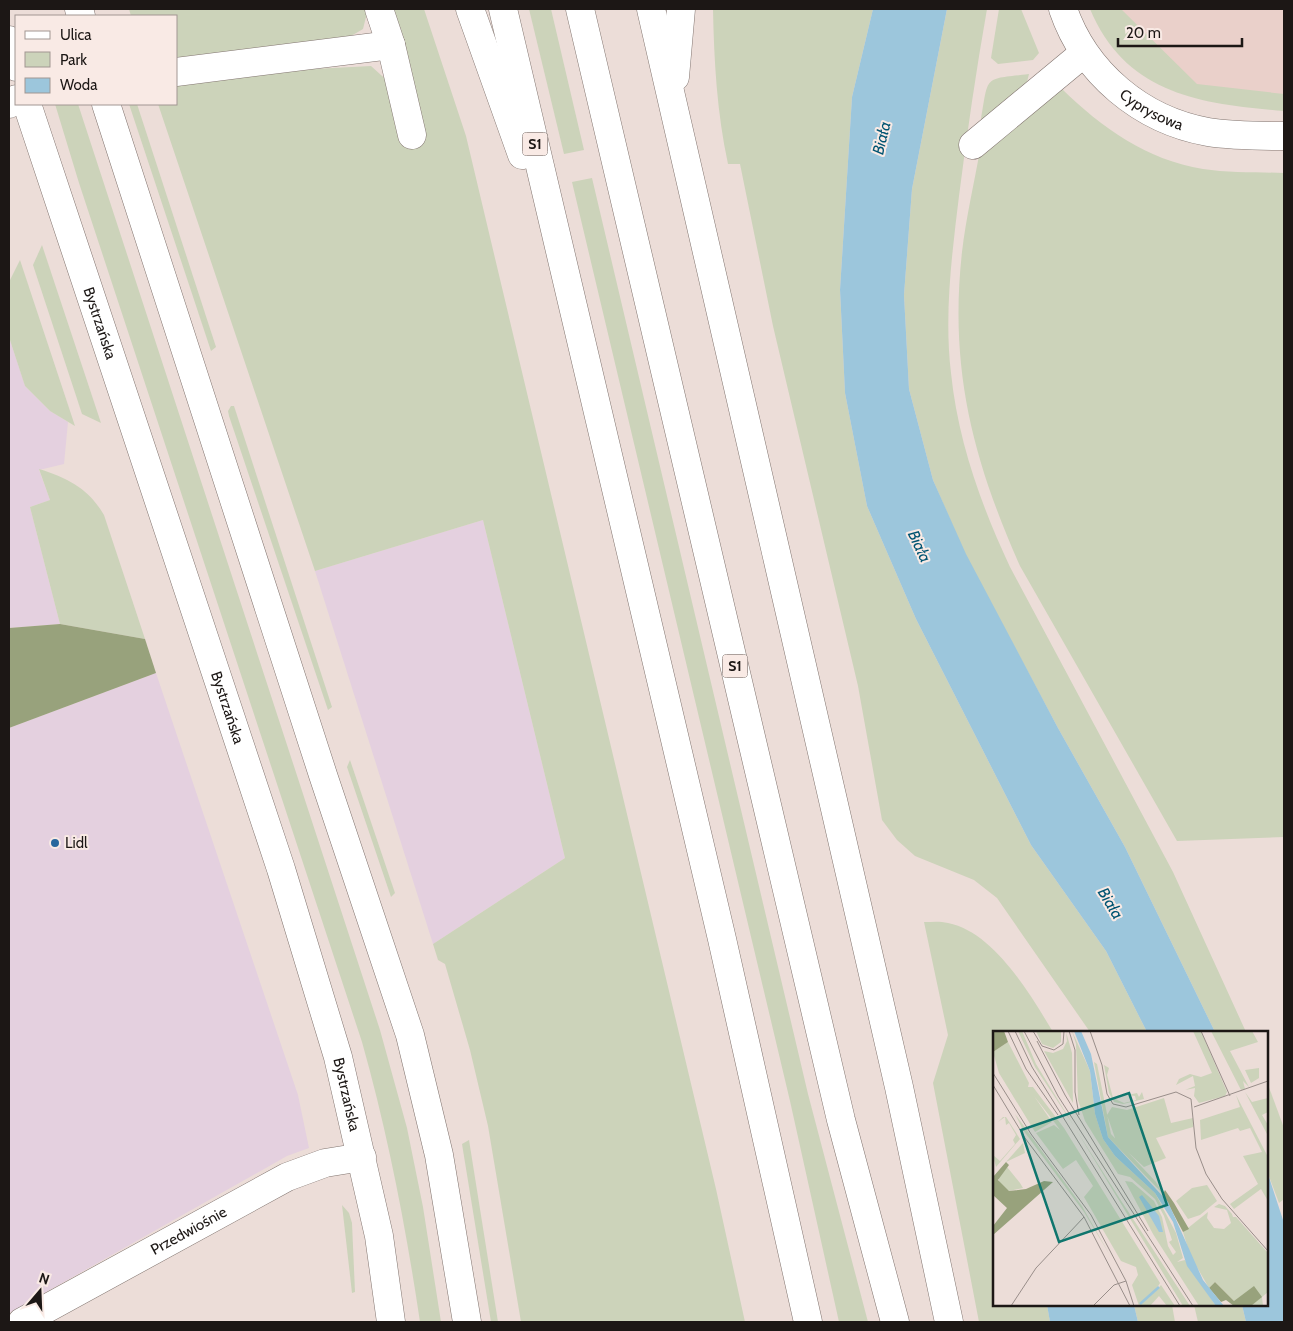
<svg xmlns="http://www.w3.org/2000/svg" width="1293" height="1331" font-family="Cabin,sans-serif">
<rect width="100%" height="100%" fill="#ecddd8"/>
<!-- commercial -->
<g fill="#e4d0df">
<polygon points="9,337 25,386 50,411 68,422 64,464 39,470 50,500 30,507 60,624 9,628"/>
<polygon points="483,520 565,858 433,944 315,571"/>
<polygon points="156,673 298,1095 309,1148 287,1156 9,1313 9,728"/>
</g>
<!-- industrial -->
<polygon fill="#ead0ca" points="1107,9 1284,9 1284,105 1193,94"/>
<!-- green -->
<g fill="#ccd3ba">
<polygon points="129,9 368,9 363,29 346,39 176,62 176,16 131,16"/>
<polygon points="387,9 424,9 466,136 716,1189 745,1322 521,1322 488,1126 470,1050 445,964 438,960 433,944 565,858 483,520 315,571 158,104 176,104 176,80 194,75 371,66 391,84"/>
<polygon points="529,9 551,9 584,150 564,154"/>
<path d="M 713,9 L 873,9 L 852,97 L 840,290 L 845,393 L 867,506 L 916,619 L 1031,845 L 1106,951 L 1147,1032 L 1090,1032 L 997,898 L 974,880 L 915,856 L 897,840 L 882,820 L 858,686 L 773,326 L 740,164 L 728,164 C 717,113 714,61 713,9 Z"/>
<path d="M 947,9 L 987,9 C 976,71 967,133 959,196 C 952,254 944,314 951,373 C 958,441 981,505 1010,567 L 1173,872 L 1246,1032 L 1215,1032 L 1125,847 L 1058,728 L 965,554 L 933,480 L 909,389 L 904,295 L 912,189 Z"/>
<polygon points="999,9 1021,9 1039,53 1033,60 998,64 991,58"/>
<path d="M 1090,9 L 1121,9 L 1197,84 L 1284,94 L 1284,111 C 1202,104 1126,95 1090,9 Z"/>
<path d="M 1029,74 L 1027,82 L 988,122 L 981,120 C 989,74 983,80 1029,74 Z"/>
<path d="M 1062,89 C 1102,128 1147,160 1203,169 C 1229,173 1258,172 1284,173 L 1284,837 L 1177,841 L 1020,566 C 973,460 949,369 962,252 C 966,218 974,184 980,150 Z"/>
<path d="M 55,104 L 78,104 L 380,1030 L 407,1128 L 423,1207 L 441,1322 L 420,1322 C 406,1228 388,1134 362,1042 L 79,183 Z"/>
<polygon points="129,104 137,104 216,347 211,351"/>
<polygon points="592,178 808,1094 868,1322 839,1322 790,1101 572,182"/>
<polygon points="42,245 101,423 82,414 33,265"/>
<polygon points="20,260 75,426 50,411 25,386 9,337 9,282"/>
<polygon points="231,406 234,406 332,707 328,710 229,416 228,411"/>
<path d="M 39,469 C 68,478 89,489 104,515 L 145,639 L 60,624 L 30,507 L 50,500 Z"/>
<polygon points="350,760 395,893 391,897 347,767"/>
<path d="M 924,922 C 932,922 940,921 948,923 C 994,932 1030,994 1053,1032 L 994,1032 L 994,1305 L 1047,1305 L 1050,1322 L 979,1322 L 933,1083 L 948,1035 Z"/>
<polygon points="1267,1082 1284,1128 1284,1199 1279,1203 1267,1171"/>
<polygon points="469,1140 498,1322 491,1322 462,1144"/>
<polygon points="342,1205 349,1213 352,1223 355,1292 352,1293"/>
<polygon points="1134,1305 1172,1305 1175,1322 1138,1322"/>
<polygon points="1194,1305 1242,1305 1246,1322 1198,1322"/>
</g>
<!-- forest -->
<polygon fill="#98a27c" points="60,624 145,639 156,673 9,728 9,628"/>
<!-- water -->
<g fill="#9cc6dc">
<polygon points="873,9 947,9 912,189 904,295 909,389 933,480 966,554 1058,728 1125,847 1215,1032 1147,1032 1106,951 1031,845 916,619 867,506 845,393 840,290 852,97"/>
<polygon points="1267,1171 1284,1223 1284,1322 1246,1322 1242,1305 1267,1305"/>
<polygon points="1047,1305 1134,1305 1138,1322 1050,1322"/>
</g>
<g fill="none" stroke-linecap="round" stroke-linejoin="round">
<defs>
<g id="minor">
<polyline points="379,9 391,45 412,135"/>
<path id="s1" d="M 1063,9 C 1085,73 1141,120 1208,132 C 1233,136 1259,136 1284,136"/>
<polyline points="176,72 391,45"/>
<polyline points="9,104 16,99"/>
<polyline points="973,145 1084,53"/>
<path id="s2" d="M 22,1322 L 287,1177 L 325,1163 L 362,1157"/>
</g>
<g id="major">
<polyline points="79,9 81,16"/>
<polyline points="9,40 16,67"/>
<path id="s3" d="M 27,104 L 281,869 L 338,1057 L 379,1236 L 391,1322"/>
<polyline points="106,104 323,775 410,1035 439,1155 467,1322"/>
</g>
<g id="highway">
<polyline points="470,9 522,155"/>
<polyline points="503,9 722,939 808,1322"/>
<polyline points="580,9 841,1120 895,1322"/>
<polyline points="651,9 899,1087 949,1322"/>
<polyline points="675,77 681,9"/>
</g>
</defs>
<!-- minor casing -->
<use href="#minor" stroke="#81746f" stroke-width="29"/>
<!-- major casing -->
<use href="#major" stroke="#81746f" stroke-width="29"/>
<!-- highway casing -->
<use href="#highway" stroke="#81746f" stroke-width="29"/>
<!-- minor -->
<use href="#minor" stroke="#fff" stroke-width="28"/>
<!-- major -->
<use href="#major" stroke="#fff" stroke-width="28"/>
<!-- highway -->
<use href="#highway" stroke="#fff" stroke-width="28"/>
</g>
<!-- markers -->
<circle fill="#28679d" stroke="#f9eae5" stroke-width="2" cx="55" cy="843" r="5"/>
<g text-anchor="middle" stroke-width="4" stroke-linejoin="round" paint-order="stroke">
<!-- shield labels -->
<g fill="#f9eae5" stroke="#5e5653" stroke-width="1">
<rect x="522.5" y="132.5" width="25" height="23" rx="4"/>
<rect x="722.5" y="654.5" width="25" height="23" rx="4"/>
</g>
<g font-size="14" font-weight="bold" fill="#1c1715">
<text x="535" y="149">S1</text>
<text x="735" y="671">S1</text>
</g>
<!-- street labels -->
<g font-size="15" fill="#1c1715" stroke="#f9eae5">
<text dy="5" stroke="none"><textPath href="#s1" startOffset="138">Cyprysowa</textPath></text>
<text dy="5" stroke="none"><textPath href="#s3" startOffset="231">Bystrzańska</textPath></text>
<text dy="5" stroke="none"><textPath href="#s3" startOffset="636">Bystrzańska</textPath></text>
<text dy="5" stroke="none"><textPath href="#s3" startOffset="1041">Bystrzańska</textPath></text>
<text dy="5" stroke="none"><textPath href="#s2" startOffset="190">Przedwiośnie</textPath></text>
</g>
<!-- poi labels -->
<g font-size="15" fill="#1c1715" stroke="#f9eae5" text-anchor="start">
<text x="65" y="848">Lidl</text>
</g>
<!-- water labels -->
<g font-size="16" font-style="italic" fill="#005472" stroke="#f9eae5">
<text transform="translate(881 138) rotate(-77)" y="6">Biała</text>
<text transform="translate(920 546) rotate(65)" y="6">Biała</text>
<text transform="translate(1111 903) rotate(59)" y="6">Biała</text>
</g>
</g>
<!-- overview -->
<g transform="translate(993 1031)">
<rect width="275" height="275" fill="#ecddd8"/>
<path d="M 25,0 L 29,0 L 43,33 L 81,95 L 42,36 ZM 43,0 L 68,0 L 68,11 L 60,17 L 49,13 ZM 79,0 L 97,40 L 102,83 L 110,108 L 122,125 L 162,162 L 183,202 L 190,227 L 184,231 L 192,229 L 223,275 L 206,275 L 160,203 L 132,150 L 139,151 L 161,170 L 169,186 L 175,215 L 180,224 L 183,221 L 176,211 L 179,209 L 171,185 L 162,168 L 137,146 L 125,143 L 92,90 L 85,69 L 83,13 ZM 200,0 L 208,0 L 234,61 L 232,65 L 206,72 L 201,65 L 202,57 L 192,59 L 202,55 L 200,45 L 183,54 L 186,48 L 197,43 L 208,46 L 219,42 ZM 218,0 L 259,0 L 265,11 L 237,20 L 256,56 L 250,50 L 252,58 L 248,59 ZM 73,1 L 79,22 L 80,72 L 51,20 L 60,22 L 70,18 L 74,10 ZM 15,11 L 36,52 L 35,56 L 40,56 L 71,97 L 167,252 L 161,262 L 168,254 L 182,275 L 174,275 L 166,265 L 157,275 L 146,275 L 139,254 L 145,244 L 143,236 L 128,230 L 91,166 L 100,155 L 83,129 L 70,138 L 43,102 L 61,94 L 67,99 L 62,92 L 41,65 L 59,91 L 42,101 L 6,42 L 0,21 ZM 101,31 L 104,33 L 118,103 L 163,151 L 170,163 L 115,106 ZM 111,34 L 116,37 L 114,44 L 120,67 L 131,72 L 143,69 L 142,65 L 135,64 L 144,62 L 146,66 L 149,61 L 151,68 L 130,73 L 121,71 L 116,62 ZM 266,37 L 266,47 L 258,52 L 252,39 ZM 252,61 L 259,71 L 275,67 L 275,81 L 269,84 L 275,94 L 275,105 ZM 243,64 L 275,126 L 275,170 L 268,158 L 241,178 L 237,173 L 265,153 L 250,125 L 269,121 L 257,97 L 247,100 L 245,97 L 208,109 L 207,89 L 247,76 ZM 171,67 L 178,92 L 200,87 L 200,96 L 163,107 L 173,127 L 151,136 L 123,110 L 114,84 L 119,76 L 134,79 ZM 22,83 L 89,175 L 118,226 L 91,181 L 30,99 ZM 10,86 L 13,86 L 27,108 L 3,136 L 0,124 L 7,130 L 22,113 L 20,109 L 23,104 L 16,92 L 13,94 L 12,86 L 5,91 ZM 82,97 L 127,168 L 197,275 L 190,275 ZM 30,112 L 32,122 L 13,131 L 29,113 ZM 14,136 L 27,152 L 30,157 L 16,160 L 6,154 L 6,145 ZM 214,154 L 224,170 L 207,184 L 195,188 L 183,170 L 199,157 ZM 226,173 L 232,175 L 239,183 L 240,186 L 243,186 L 275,222 L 275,261 L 269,266 L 270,275 L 258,275 L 268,266 L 241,270 L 222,251 L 216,257 L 197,224 L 190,201 L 215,181 L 214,187 L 221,197 L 231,198 L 238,192 L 234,179 L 221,176 Z" fill="#ccd3ba"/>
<path d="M 0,0 L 11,0 L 15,11 L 0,21 ZM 13,131 L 16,134 L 5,149 L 16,160 L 33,158 L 51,150 L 60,151 L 0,204 L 0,195 L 14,177 L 0,164 L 0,146 ZM 172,159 L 181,172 L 196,198 L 190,201 L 170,163 ZM 222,251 L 241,270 L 261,255 L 269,266 L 258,275 L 241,275 L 233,269 L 228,271 L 216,257 Z" fill="#98a27c"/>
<path d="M 81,0 L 88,0 L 98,23 L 115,106 L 175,171 L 210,249 L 231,275 L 223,275 L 194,235 L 180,191 L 162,162 L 122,125 L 110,108 L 102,83 L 97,40 ZM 149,164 L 166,185 L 170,201 L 166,201 L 146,166 Z" fill="#9cc6dc"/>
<path fill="none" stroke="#9cc6dc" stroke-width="2.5" d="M 147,273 L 166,256"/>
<path fill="none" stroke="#998e8a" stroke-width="1" d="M 15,0 L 33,38 L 65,84M 22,0 L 39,36 L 187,275M 31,0 L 65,65 L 200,275M 40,0 L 49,15 L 61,19 L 70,13 L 71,0M 76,0 L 82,19 L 82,61 L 86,84M 97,0 L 109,34 L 114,63 L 120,73 L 133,76 L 183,61 L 198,68 L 203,117 L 213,143 L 229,168 L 275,220M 208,0 L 237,65M 44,10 L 72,64 L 155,200M 0,42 L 38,103 L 98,184 L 133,250 L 141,275M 0,54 L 32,107 L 91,186 L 137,275M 201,76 L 275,50M 18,275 L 43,237 L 91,186M 100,275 L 121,254 L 133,250"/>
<path fill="#0f766e" fill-opacity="0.15" stroke="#0f766e" stroke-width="2.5" d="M 136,62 L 174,174 L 66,211 L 28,99 Z"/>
<rect width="275" height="275" fill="none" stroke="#1c1715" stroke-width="2.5"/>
</g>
<!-- border -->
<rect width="1293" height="1331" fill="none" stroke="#1c1715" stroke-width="20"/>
<!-- legend -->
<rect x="15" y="15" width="162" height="90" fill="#f9eae5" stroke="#a19692"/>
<rect x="25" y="31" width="25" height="8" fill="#ffffff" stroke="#a19692"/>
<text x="60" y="40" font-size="15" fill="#1c1715">Ulica</text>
<rect x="25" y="52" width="25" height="15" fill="#ccd3ba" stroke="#a19692"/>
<text x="60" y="65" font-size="15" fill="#1c1715">Park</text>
<rect x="25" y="78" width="25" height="15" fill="#9cc6dc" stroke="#a19692"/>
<text x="60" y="90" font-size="15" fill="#1c1715">Woda</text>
<!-- north arrow -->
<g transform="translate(40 1291) rotate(19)" stroke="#f9eae5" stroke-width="4" paint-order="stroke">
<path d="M0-4L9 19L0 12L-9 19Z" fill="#1c1715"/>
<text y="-8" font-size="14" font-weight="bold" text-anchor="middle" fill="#1c1715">N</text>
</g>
<!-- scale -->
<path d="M1118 38v8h124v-8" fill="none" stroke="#1c1715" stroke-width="2.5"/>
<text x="1126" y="38" font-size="15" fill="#1c1715" stroke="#f9eae5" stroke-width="4" paint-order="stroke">20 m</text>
</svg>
